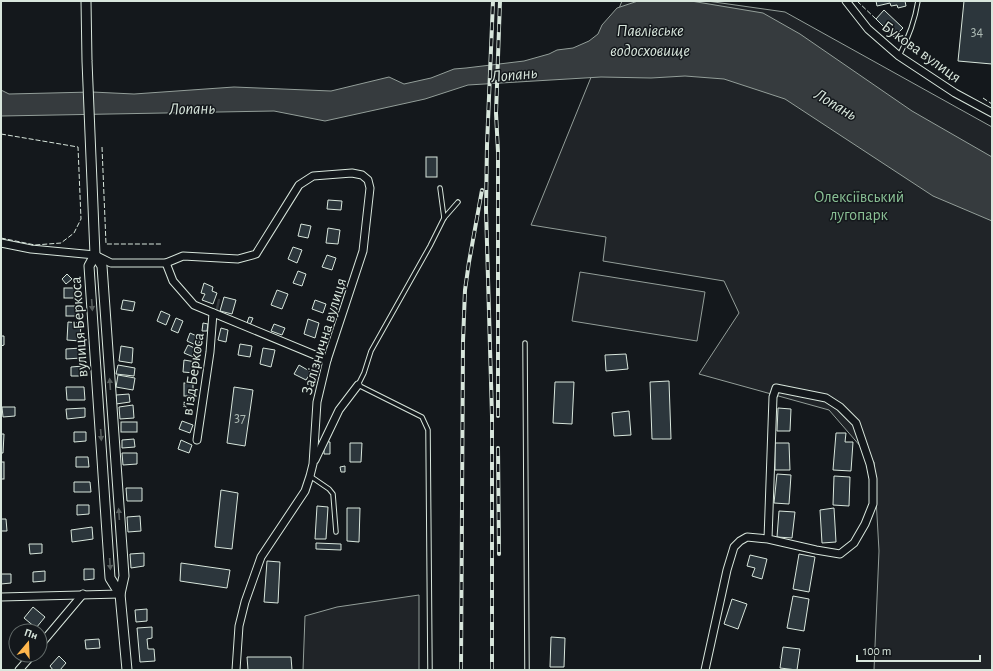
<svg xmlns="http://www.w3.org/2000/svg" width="993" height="671" viewBox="0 0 993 671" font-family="'Alegreya Sans',sans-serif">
<rect width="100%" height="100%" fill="#14181c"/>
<g fill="#202428" stroke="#939e99">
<path d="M622 1H707L785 12 992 127V670H874L879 551 874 462 829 410 699 374 739 313 724 281 603 261 606 237 531 225Z"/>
<path d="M580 272 705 292 697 341 572 321Z"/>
<path d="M419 595V670H303L305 616 337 607Z"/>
</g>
<path fill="#363b3e" stroke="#939e99" d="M638 1H691L763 13 800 34 912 111 992 157V221L933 196 785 99 724 79 685 76 651 78 601 77 468 85 425 99 325 121 274 111 1 116V90L9 94 92 92 134 94 234 87 331 91 389 77 404 84 431 78 454 69 466 68 524 61 549 54 557 50 573 48 589 41 598 34 602 25 617 8Z"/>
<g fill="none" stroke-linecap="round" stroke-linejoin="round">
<path stroke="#363b3e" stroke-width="2.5" d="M216 313 219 300"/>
</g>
<g fill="#2c363c" stroke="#d8e6dc">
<path d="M876 1H905L906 6 898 8 897 5 891 6 890 3 877 6Z"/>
<path d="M964 1H992V64L958 61Z"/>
<path d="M884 10 903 28 894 37 876 19Z"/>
<rect x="426" y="157" width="11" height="20"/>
<path d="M328 200 342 201 341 210 327 209Z"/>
<path d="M301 224 311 226 308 238 298 236Z"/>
<path d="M328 228 340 230 338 244 326 243Z"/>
<path d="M293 247 302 250 297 263 288 259Z"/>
<path d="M327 255 336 258 332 270 322 267Z"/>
<path d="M298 271 306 274 302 286 293 283Z"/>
<path d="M67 274 72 279 66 284 62 279Z"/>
<path d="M204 283 213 287 212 291 217 293 213 304 202 300 205 294 201 293Z"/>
<rect x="64" y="288" width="12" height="10"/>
<path d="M277 290 288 294 282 309 271 305Z"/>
<path d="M224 297 236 300 232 314 220 311Z"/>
<path d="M123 300 135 302 133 311 121 309Z"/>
<path d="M315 300 326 304 323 313 312 309Z"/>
<rect x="66" y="306" width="12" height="10"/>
<path d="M161 311 170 315 166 325 157 321Z"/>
<path d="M249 317 253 318 250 325 247 323Z"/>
<path d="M176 318 183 321 178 333 171 330Z"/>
<path d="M308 319 319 323 315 338 304 334Z"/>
<path d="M68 322 81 323 80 341 67 340Z"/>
<path d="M203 323 208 324 207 331H202Z"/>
<path d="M274 324 285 328 282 335 271 331Z"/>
<path d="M221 328 228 330 226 342 218 340Z"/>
<path d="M190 333 201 338 198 346 187 341Z"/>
<path d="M1 336H4V345L1 346Z"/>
<path d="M240 344 252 346 250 357 238 355Z"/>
<path d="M188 345 199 350 196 358 184 353Z"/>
<path d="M121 346 133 348 132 363 119 361Z"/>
<path d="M81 348V358L66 359V349Z"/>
<path d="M263 348 275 350 271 367 260 364Z"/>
<path d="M626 354 628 369 606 371 605 355Z"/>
<path d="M184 360 196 362 195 373 183 372Z"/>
<path d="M118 365 135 368 134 376 116 374Z"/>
<path d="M299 365 311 372 306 380 294 374Z"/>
<path d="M83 366V376H71V367Z"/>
<path d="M118 375 135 378 133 390 116 387Z"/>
<path d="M669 381 671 439H652L650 382Z"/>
<path d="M555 382H574L572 424 553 423Z"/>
<rect x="184" y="383" width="9" height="13"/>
<path d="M66 387H84L85 400H67Z"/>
<path d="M234 387 253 390 245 446 227 443Z"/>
<path d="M129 394 130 402 116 404V395Z"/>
<path d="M133 405 134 418 120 419 119 407Z"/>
<path d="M2 407H15V416L3 417Z"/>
<path d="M85 408V417L67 419 66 409Z"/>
<path d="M778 408 791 409 790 431H777Z"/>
<path d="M629 411 631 435 614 436 612 413Z"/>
<path d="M182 421 193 425 190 433 179 429Z"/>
<rect x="121" y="422" width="16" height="10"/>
<path d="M74 432H86V441L74 442Z"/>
<path d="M836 433H846L845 442H853L851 471 833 470Z"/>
<path d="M1 434H4L3 453H1Z"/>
<path d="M134 439 135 447 122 448V440Z"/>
<path d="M181 440 192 445 189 453 178 449Z"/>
<path d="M324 441 330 442V454H324Z"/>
<path d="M350 443H362L361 462H350Z"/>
<path d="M775 443H789L790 470H775Z"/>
<path d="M122 453H137V464L123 465Z"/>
<path d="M76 457H88L89 467H76Z"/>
<rect x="1" y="462" width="3" height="17"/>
<path d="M345 466V472H341L340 467Z"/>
<path d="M777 474 791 475 789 504 774 503Z"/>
<path d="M834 476 850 477 849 506 833 505Z"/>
<path d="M74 482H90L91 492H74Z"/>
<path d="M126 488H142V501H127Z"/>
<path d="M221 490 238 493 232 549 215 547Z"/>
<path d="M77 505H89V514L77 515Z"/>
<path d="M317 506 328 507 326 539H315Z"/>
<path d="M347 508H360L359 542 347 541Z"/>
<path d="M834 508 836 542 822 543 820 510Z"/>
<path d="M779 511 795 512 792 538 777 537Z"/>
<path d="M140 516 141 531 128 532 127 517Z"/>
<path d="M1 519H6L7 531H1Z"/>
<path d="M92 527 93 539 72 542 71 530Z"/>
<path d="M316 543 341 544V550L316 549Z"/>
<path d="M29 544H42V553L30 554Z"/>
<path d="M144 553V566L131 568 130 554Z"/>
<path d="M799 554 815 557 809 592 793 589Z"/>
<path d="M750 555 767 559 762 579 752 576 755 568 747 566Z"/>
<path d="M267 561 280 562 278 603 264 602Z"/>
<path d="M181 563 230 570 227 588 180 581Z"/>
<path d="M84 569H94V579L84 580Z"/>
<path d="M45 571V581L33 582V572Z"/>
<path d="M1 574H11V583L1 584Z"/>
<path d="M793 596 809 599 804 631 787 628Z"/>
<path d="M732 599 747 604 738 629 724 624Z"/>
<path d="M33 607 45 617 36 628 24 618Z"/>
<path d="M147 609V621L136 622 135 610Z"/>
<path d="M152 627V638L147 639 148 649H154L155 661 140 662 137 628Z"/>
<path d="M551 637 565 638 564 667H550Z"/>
<path d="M99 639 100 648 86 649 85 640Z"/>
<path d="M783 647 800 649 797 670 780 668Z"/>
<path d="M59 656 66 663 60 670H53L50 666Z"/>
<path d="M247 657H291L292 670H248Z"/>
</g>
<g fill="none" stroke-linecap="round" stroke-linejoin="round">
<g stroke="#d8e6dc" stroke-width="5.5">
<g id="service">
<path d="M899 56C908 39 915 20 918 1"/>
<path d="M440 188 444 218"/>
<path d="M525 343 527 670"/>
<path d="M310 476 329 489 333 494 336 532"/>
<path d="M430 670 428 430 422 417 358 385 364 373 371 351 430 246 444 218 458 202"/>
</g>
</g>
<g stroke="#d8e6dc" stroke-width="9">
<g id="minor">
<path d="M846 1 868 29 899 56 955 93 992 113"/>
<path d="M1 243 31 249 95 255 111 263H166L183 256 238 259 256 254 299 185 313 176 352 173 362 175 368 180 370 188 363 251 327 360 317 402 313 464 310 476 305 491 261 557 245 602 239 626 236 670"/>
<path d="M166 263 173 281 194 305 327 360"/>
<path d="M197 440 210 352 213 313"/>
<path d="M315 460 339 410 358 385"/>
<path d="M1 597 120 594"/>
<path d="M40 645 83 594"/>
<path d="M19 670 32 655"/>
<path d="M705 670 727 570 734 547 740 541 747 537 768 539 773 397 776 388 826 398 840 407 856 423 870 464 873 479V504L865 524 854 543 840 554 816 550 768 539"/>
</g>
</g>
<g stroke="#d8e6dc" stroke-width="11">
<g id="tertiary">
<path d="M86 1 87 61 95 255 102 266 124 576 120 594 127 670"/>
<path d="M95 255 89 266 110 578 120 594"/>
</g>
</g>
<use href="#service" stroke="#14181c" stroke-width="3.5"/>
<use href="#minor" stroke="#14181c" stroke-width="7"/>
<use href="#tertiary" stroke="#14181c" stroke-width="9"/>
<g stroke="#d8e6dc" stroke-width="4">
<g id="rail">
<path d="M498 416V152L496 113 500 1"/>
<path d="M498 448 499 554"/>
<path d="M461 670 463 341 465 290 469 262 482 190"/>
<path d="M492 670V416L486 209 487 145 493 1"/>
</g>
</g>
<use href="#rail" stroke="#14181c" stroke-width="2.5" stroke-dasharray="8" stroke-linecap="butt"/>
<g stroke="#d8e6dc" stroke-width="1" stroke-dasharray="5 2" stroke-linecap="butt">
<path d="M857 1 876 19"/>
<path d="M894 37 910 48"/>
<path d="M983 98 992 104"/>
<path d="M1 134 78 147 81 219 74 233 61 243 35 245 1 238"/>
<path d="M102 147 106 244H161"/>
</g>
</g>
<defs><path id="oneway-solid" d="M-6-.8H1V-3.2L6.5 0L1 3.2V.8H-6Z"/></defs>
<g fill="#59605f">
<use href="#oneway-solid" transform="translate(92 305) rotate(86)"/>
<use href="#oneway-solid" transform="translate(110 384) rotate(-94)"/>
<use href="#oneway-solid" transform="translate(101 435) rotate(86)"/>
<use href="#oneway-solid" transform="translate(119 514) rotate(-94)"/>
<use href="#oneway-solid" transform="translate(110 564) rotate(86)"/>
</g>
<g text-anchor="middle" stroke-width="3" stroke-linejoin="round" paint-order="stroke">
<g font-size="14" fill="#adbab4">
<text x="977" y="36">34</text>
<text x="240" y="422">37</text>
</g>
<g font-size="16" fill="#d8e6dc" stroke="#14181c">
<text transform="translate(922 51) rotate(36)" y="6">Букова вулиця</text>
<text transform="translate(78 327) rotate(-94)" y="6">вулиця Беркоса</text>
<text transform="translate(323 336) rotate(-73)" y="6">Залізнична вулиця</text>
<text transform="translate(192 374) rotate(-82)" y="6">в’їзд Беркоса</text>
</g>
<g font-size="16" fill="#8ac095" stroke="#14181c">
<text x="859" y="202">Олексіївський<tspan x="859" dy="18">лугопарк</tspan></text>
</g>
<g font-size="17" font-style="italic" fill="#d8e6dc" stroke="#14181c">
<text x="650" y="36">Павлівське<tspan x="650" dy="20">водосховище</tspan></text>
<text transform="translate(514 74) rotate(-5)" y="6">Лопань</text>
<text transform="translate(836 104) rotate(31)" y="6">Лопань</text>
<text transform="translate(192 108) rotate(-1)" y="6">Лопань</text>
</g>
</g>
<rect width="993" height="671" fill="none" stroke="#d8e6dc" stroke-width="4"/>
<g transform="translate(28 643) rotate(19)"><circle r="19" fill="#14181c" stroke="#626a69"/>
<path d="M0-3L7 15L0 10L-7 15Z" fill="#ffb74d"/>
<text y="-6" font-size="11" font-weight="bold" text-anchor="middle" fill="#d8e6dc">Пн</text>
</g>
<path d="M857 655v6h123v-6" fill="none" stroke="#d8e6dc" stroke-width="2"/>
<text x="863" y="655" font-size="12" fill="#d8e6dc" stroke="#14181c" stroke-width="3" paint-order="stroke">100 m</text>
</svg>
